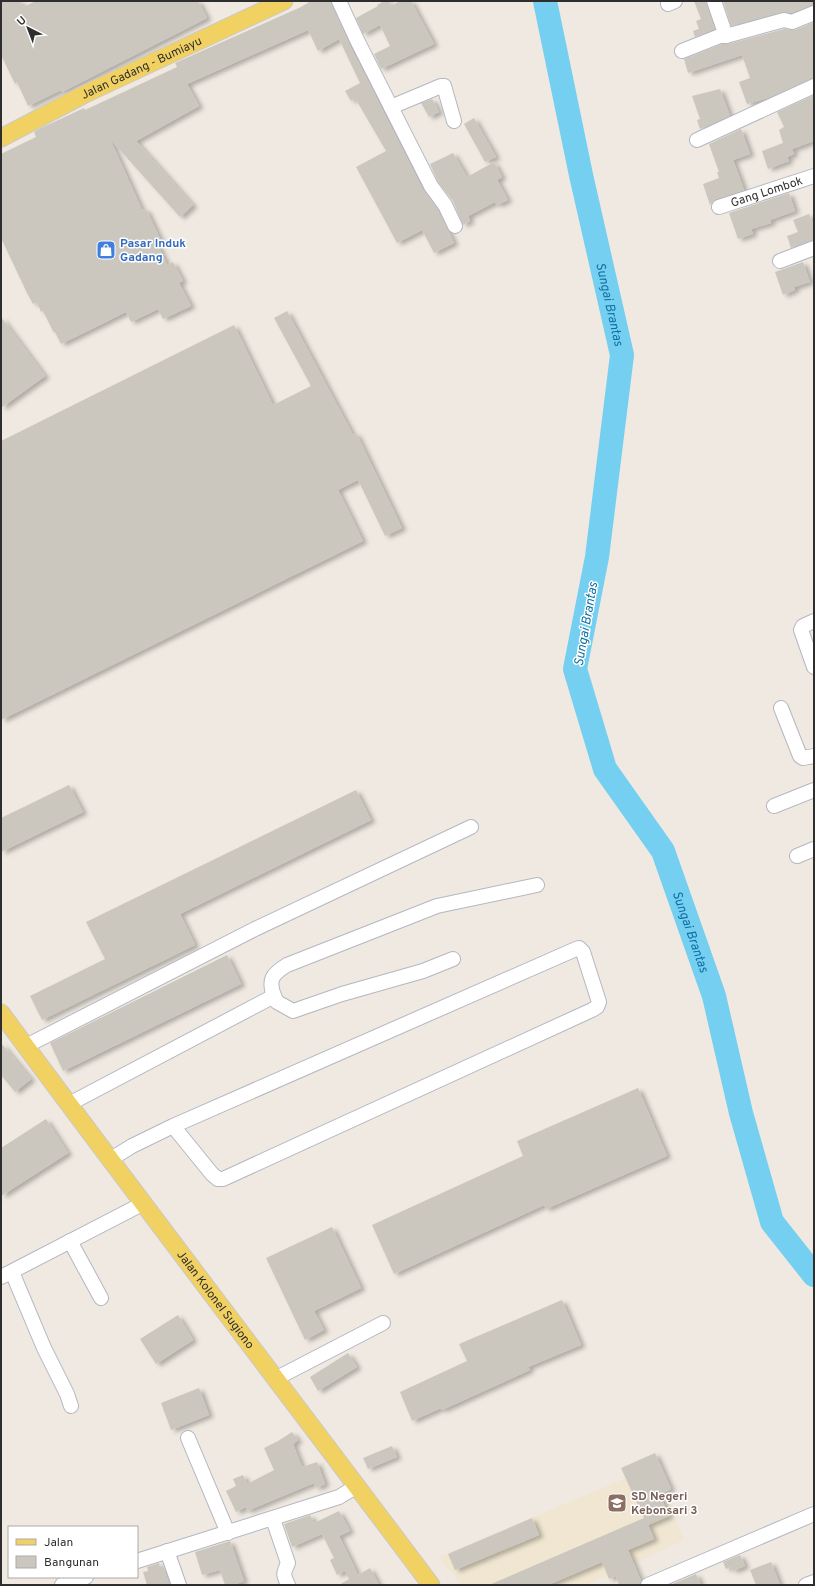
<svg xmlns="http://www.w3.org/2000/svg" width="815" height="1586" viewBox="0 0 815 1586" font-family="Overpass,sans-serif">
<defs>
<filter id="shadow"><feDropShadow dx="4.5" dy="2.5" stdDeviation="2" flood-color="#0004"/></filter>
</defs>
<rect width="100%" height="100%" fill="#efe9e1"/>
<path fill="#f0e6d1" d="M653 1467 684 1540 587 1585H462L438 1557Z"/>
<g fill="none" stroke-linecap="round" stroke-linejoin="round">
<path stroke="#75cff0" stroke-width="24" id="s1" d="M545 1 581 175 622 355 597 557 575 669 605 769 663 851 714 996 741 1113 772 1222 814 1275"/>
</g>
<g fill="#cbc7bf" filter="url(#shadow)">
<path d="M1 1H20L23 7 36 1H198L207 18 62 92 61 90 28 106 17 82 15 84 1 55Z"/>
<path d="M311 1H331L349 44 423 190 438 209 454 243 434 253 422 230 397 243 356 167 386 151 355 98 351 101 345 91 360 83 339 39 318 51 308 30 187 84 199 106 136 141 193 205 180 217 110 139 142 210 146 209 161 241 157 243 167 265 173 262 183 281 179 283 191 306 163 319 158 309 131 322 126 312 61 344 55 332 54 333 43 311 41 312 37 302 33 304 27 293 1 238V154L36 137 34 132 39 129 84 108 85 110 177 67 175 63 301 7Z"/>
<path d="M384 1H389L391 6 400 1H411L434 44 381 69 374 54 390 46 380 25 363 34 356 18 378 6 377 5Z"/>
<path d="M694 1H706L715 29 695 37 693 31 699 29 696 21 701 19Z"/>
<path d="M723 1H814V5L791 13 782 12 731 26Z"/>
<path d="M814 22V78L771 97 747 104 739 82 750 78 742 55 688 73 684 59 722 44H728L784 29 795 30Z"/>
<path d="M720 89 730 116 700 129 697 120 700 119 692 96Z"/>
<path d="M814 95V141L792 149 794 154 787 157 789 161 768 169 762 151 783 143 779 130 784 127 777 112Z"/>
<path d="M432 99 439 112 429 117 421 103Z"/>
<path d="M474 118 496 157 485 162 464 124Z"/>
<path d="M741 129 750 154 733 160 744 190 716 199 710 205 703 184 719 178 717 172H719L709 144Z"/>
<path d="M453 153 467 177 494 162 502 177 497 180 508 200 497 205 495 202 468 216 470 221 463 225 453 201 438 182 430 164Z"/>
<path d="M789 193 795 211 770 220 771 223 751 229 753 234 738 239 729 213Z"/>
<path d="M809 214 814 227V240L791 248 787 236 798 232 793 220Z"/>
<path d="M803 262 810 282 794 287 795 290 783 295 775 272Z"/>
<path d="M287 311 353 435 356 433 402 528 385 536 358 480 338 490 363 541 1 720V441L234 325 273 405 311 386 274 318Z"/>
<path d="M1 317 45 376 1 408Z"/>
<path d="M69 785 83 812 1 852V818Z"/>
<path d="M356 790 371 820 180 914 195 945 42 1020 30 996 105 959 86 922Z"/>
<path d="M227 955 241 984 63 1071 50 1043Z"/>
<path d="M1 1043 31 1079 15 1092 1 1075Z"/>
<path d="M638 1088 667 1156 546 1209 544 1205 394 1274 372 1225 523 1156 517 1141Z"/>
<path d="M46 1119 68 1153 1 1196V1148Z"/>
<path d="M332 1227 361 1288 314 1311 324 1330 305 1340 266 1258Z"/>
<path d="M562 1300 581 1345 528 1367 530 1370 442 1410 441 1408 412 1421 400 1392 467 1361 459 1344Z"/>
<path d="M178 1315 193 1340 156 1364 140 1339Z"/>
<path d="M348 1353 357 1367 318 1391 310 1377Z"/>
<path d="M199 1388 209 1415 171 1430 161 1403Z"/>
<path d="M292 1432 298 1440 293 1444 302 1467 317 1462 325 1484 316 1488 314 1483 247 1511 246 1507 236 1512 226 1491 236 1486 233 1479 243 1475 247 1484 274 1470 264 1448 278 1441Z"/>
<path d="M392 1446 397 1457 368 1469 363 1458Z"/>
<path d="M655 1453 671 1489 660 1495 669 1516 648 1525 654 1539 628 1550 641 1581 640 1585H619L616 1576 609 1579 602 1562 548 1585H489L644 1518 621 1468Z"/>
<path d="M339 1511 350 1531 339 1536 358 1575 370 1568 379 1585H339L349 1579 345 1571 337 1575 330 1560 334 1558 322 1534 292 1547 284 1524 310 1515 314 1523Z"/>
<path d="M532 1518 539 1535 455 1570 448 1554Z"/>
<path d="M230 1541 244 1581 233 1585H225L220 1570 202 1575 195 1552Z"/>
<path d="M740 1555 745 1566 733 1571 731 1567 726 1569 723 1562Z"/>
<path d="M771 1562 780 1585H756L750 1570Z"/>
<path d="M159 1563 160 1567 163 1566 170 1585H147L143 1572 148 1571 147 1567Z"/>
<path d="M696 1574 701 1585H670Z"/>
</g>
<g fill="none" stroke-linecap="round" stroke-linejoin="round">
<g stroke="#b4b7c1" stroke-width="16">
<g id="minor">
<path d="M339 1 357 40 431 186 445 205 455 226"/>
<path d="M714 1 726 36"/>
<path d="M668 4 675 1"/>
<path d="M682 51 720 36H726L784 20 792 22 814 13"/>
<path d="M391 107 441 86H444L454 121"/>
<path d="M697 140 814 86"/>
<path id="s2" d="M719 207 814 176"/>
<path d="M780 261 814 248"/>
<path d="M814 621 803 626 801 630 814 667"/>
<path d="M781 708 800 756 803 758 814 756"/>
<path d="M774 806 814 790"/>
<path d="M797 856 814 849"/>
<path d="M274 996 277 1002 293 1011 342 994 423 971 453 959"/>
<path d="M26 1046 255 929 471 827"/>
<path d="M69 1104 274 996C268 980 272 974 287 965L437 906 537 885"/>
<path d="M111 1159 132 1146 173 1126 576 949 579 948 583 952 599 1002 597 1007 592 1010 223 1179H218L212 1174 173 1126"/>
<path d="M70 1241 101 1298"/>
<path d="M12 1272 44 1348 67 1394 71 1406"/>
<path d="M1 1277 144 1203"/>
<path d="M275 1379 383 1323"/>
<path d="M188 1438 228 1533"/>
<path d="M273 1519 288 1563C283 1574 283 1574 288 1585"/>
<path d="M167 1551 179 1585"/>
<path d="M137 1561 339 1497 357 1486"/>
<path d="M62 1585 86 1577"/>
<path d="M648 1585 814 1514"/>
<path d="M806 1585 814 1582"/>
</g>
</g>
<g stroke="#c9c9c9" stroke-width="19">
<g id="major">
<path id="s3" d="M1 138 85 94 284 1"/>
<path id="s4" d="M1 1013C143 1205 288 1394 431 1585"/>
</g>
</g>
<use href="#minor" stroke="#fff" stroke-width="14"/>
<use href="#major" stroke="#f2d163" stroke-width="17"/>
</g>
<defs>
<g id="shop-square" transform="scale(1)"><rect x="-9" y="-9" width="18" height="18" rx="4" fill="#3f7fe0" stroke="#fff"/><path d="M-5-2.5h2.3a2.7 3.5 0 0 1 5.4 0H5L5.5 6h-11ZM-1.5-2.5h3a1.5 2.3 0 0 0-3 0Z" fill="#fff"/></g>
<g id="school-square" transform="scale(1)"><rect x="-9" y="-9" width="18" height="18" rx="4" fill="#8d6e63" stroke="#fff"/><path d="M0-5L7-2L0 1L-7-2ZM-4 1L0 2.5L4 1V4Q0 6-4 4Z" fill="#fff"/></g>
</defs>
<g fill-rule="evenodd">
<use href="#shop-square" x="106" y="250"/>
<use href="#school-square" x="617" y="1503"/>
</g>
<g text-anchor="middle" stroke-width="3" stroke-linejoin="round" paint-order="stroke">
<g font-size="12" fill="#2e2e2e" stroke="#fff">
<text dy="4" stroke="none"><textPath href="#s3" startOffset="157">Jalan Gadang - Bumiayu</textPath></text>
<text dy="4" stroke="none"><textPath href="#s2" startOffset="50">Gang Lombok</textPath></text>
<text dy="4" stroke="none"><textPath href="#s4" startOffset="358">Jalan Kolonel Sugiono</textPath></text>
</g>
<g font-size="12" font-weight="bold" fill="#366cbe" stroke="#fff" text-anchor="start">
<text x="120" y="247">Pasar Induk<tspan x="120" dy="14">Gadang</tspan></text>
</g>
<g font-size="12" font-weight="bold" fill="#785e54" stroke="#fff" text-anchor="start">
<text x="631" y="1500">SD Negeri<tspan x="631" dy="14">Kebonsari 3</tspan></text>
</g>
<g font-size="13" font-style="italic" fill="#0d6fa3" stroke="#fff">
<text dy="5" stroke="none"><textPath href="#s1" startOffset="310">Sungai Brantas</textPath></text>
<text transform="translate(585 624) rotate(-80)" y="5">Sungai Brantas</text>
<text dy="5" stroke="none"><textPath href="#s1" startOffset="970">Sungai Brantas</textPath></text>
</g>
</g>
<rect width="815" height="1586" fill="none" stroke="#2e2e2e" stroke-width="4"/>
<rect x="8" y="1526" width="130" height="52" fill="#ffffff" stroke="#ababab"/>
<rect x="16" y="1539" width="20" height="6" fill="#f2d163" stroke="#ababab"/>
<text x="44" y="1546" font-size="12" fill="#2e2e2e">Jalan</text>
<rect x="16" y="1556" width="20" height="12" fill="#cbc7bf" stroke="#ababab"/>
<text x="44" y="1566" font-size="12" fill="#2e2e2e">Bangunan</text>
<g transform="translate(28 28) rotate(318)" stroke="#ffffff" stroke-width="3" paint-order="stroke">
<path d="M0-3L7 15L0 10L-7 15Z" fill="#2e2e2e"/>
<text y="-6" font-size="11" font-weight="bold" text-anchor="middle" fill="#2e2e2e">U</text>
</g>
</svg>
